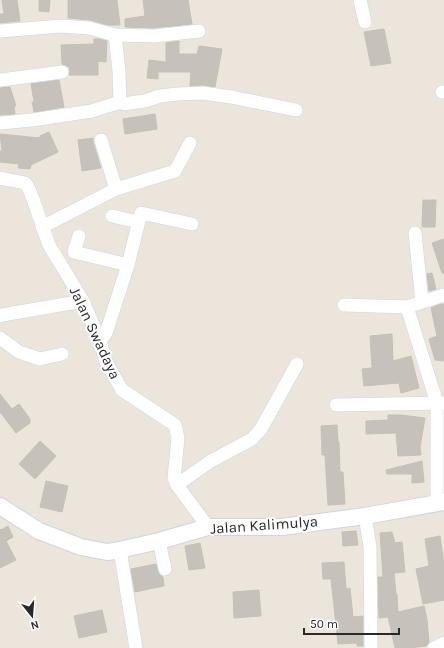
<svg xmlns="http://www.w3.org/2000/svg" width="444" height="648" viewBox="0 0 444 648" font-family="Karla,sans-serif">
<rect width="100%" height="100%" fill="#ebe5db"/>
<g fill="#c6c1ba" stroke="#c6c1b4">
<path d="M2 0H17L20 21 0 23V14H4Z"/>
<path d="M39 0H50L49 12 39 11Z"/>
<path d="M68 0H117L120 25H108L90 20 68 18Z"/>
<path d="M143 0H188L192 24 154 28 125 27V19L145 16Z"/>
<path d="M384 29 391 63 371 66 364 32Z"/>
<path d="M94 39H99L107 41 106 62 98 61V75H69L70 71 69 67 65 65 62 64 61 45 94 44Z"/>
<path d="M179 41V54H197L199 46 222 49 215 87 203 85 190 86 191 72H158V79L147 78 149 60 166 62V43Z"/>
<path d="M59 80 64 107 34 112 32 102H34L31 84Z"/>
<path d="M10 87 16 106H14L15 114 0 115V88Z"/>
<path d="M155 114 157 129 125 134 123 119Z"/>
<path d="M49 132 58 152 31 165 30 169 18 168 19 164 0 162V151H2L0 134 40 138V136Z"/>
<path d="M93 138V142L101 168 82 171 78 140Z"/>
<path d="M423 200H436L435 227H422Z"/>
<path d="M444 239V273H442L432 243Z"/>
<path d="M432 273 436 289 429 291 427 274Z"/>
<path d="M441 304H444V361L435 360 429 339 437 336 431 308Z"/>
<path d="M392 334 393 361 411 356 419 388 401 393 399 383 364 386 362 369 372 368 370 336Z"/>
<path d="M0 394 12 409 19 404 30 419V423L16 433 0 412Z"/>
<path d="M388 415H401L425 418 420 447 421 455 398 456 396 433 366 434V421L388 420Z"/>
<path d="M337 425 338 442H339L340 472H343L345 504 328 505 325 455H322L321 426Z"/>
<path d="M40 441 56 456 35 479 19 464Z"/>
<path d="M422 461 424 482 412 483V474H387L386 470Z"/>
<path d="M46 481 68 486 62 512 40 507Z"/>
<path d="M8 526 13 537 6 541 16 560 0 568V529L1 530Z"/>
<path d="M356 531 358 545 343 546 342 532Z"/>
<path d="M392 532 395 543 402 542 405 572 394 573 396 594H397L398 612 424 606 427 619 429 642 426 646 410 648H395L388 617 379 618 378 577H383L380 533Z"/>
<path d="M440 536 444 564V600L423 604 416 569 429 566 425 539Z"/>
<path d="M200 543 205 568 189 570 185 546Z"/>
<path d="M344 562 346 589 350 588 353 617 363 616V646H357V643L338 644 331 579H323L322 563Z"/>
<path d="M156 564 159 574 163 577 164 586 135 592 131 569Z"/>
<path d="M259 590 261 616 234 618 233 592Z"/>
<path d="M102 610 107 632 79 638 74 616Z"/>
</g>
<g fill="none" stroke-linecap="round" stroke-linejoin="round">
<g stroke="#d0d3e2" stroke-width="14">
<g id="minor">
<path d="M360 0 365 22"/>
<path d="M0 31 61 26 89 28 115 35 119 71 120 102"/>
<path d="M115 35 154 36 199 31"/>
<path d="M0 80 62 72"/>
<path d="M442 92H444"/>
<path d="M0 123 32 120 92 111 120 102 125 104 130 103 145 101 160 96 178 94 203 93 231 97 296 110"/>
<path d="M101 140 116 189"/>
<path d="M0 178 25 183 28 187 33 199 49 245 83 301 100 341 106 362 122 390 175 425 178 438 174 478 177 485 208 527"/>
<path d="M112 216 138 222"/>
<path d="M42 227 116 189 175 171 190 143"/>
<path d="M415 233 422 302"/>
<path d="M79 236 74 252 128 265"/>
<path d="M344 305 407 307"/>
<path d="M0 316 2 315 83 301"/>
<path d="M0 338 19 352 40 359 62 354"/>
<path d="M100 341 106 333 128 265 141 213 192 224"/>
<path d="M336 405 444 403"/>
<path d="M177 485 195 472 211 461 252 439 261 429 297 364"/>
<path d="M437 503V403L407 307 444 295"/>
<path d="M365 516 370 547 371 648"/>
<path d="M159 541 165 569"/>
<path d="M120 550 136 648"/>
<path d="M434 648 444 643"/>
</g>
</g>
<g stroke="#d0d3e2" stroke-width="18">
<path id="tertiary" d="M0 506 39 531 81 547 107 552 115 551 159 541 208 527H282L365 516 444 502"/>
</g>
<use href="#minor" stroke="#fff" stroke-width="13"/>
<use href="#tertiary" stroke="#fff" stroke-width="16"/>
</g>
<g text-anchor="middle" stroke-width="4" stroke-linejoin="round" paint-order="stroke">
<g font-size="15" fill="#292929" stroke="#fff">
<text transform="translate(95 333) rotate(65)" y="5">Jalan Swadaya</text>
<text transform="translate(264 525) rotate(-4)" y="5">Jalan Kalimulya</text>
</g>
</g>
<g transform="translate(32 616) rotate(163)" stroke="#ffffff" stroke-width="3" paint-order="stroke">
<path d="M0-3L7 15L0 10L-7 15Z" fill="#292929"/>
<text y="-6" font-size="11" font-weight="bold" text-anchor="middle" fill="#292929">N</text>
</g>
<path d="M304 628v6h95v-6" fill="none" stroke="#292929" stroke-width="2"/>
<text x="310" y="628" font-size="12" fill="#292929" stroke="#ffffff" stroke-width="3" paint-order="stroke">50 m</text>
</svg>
